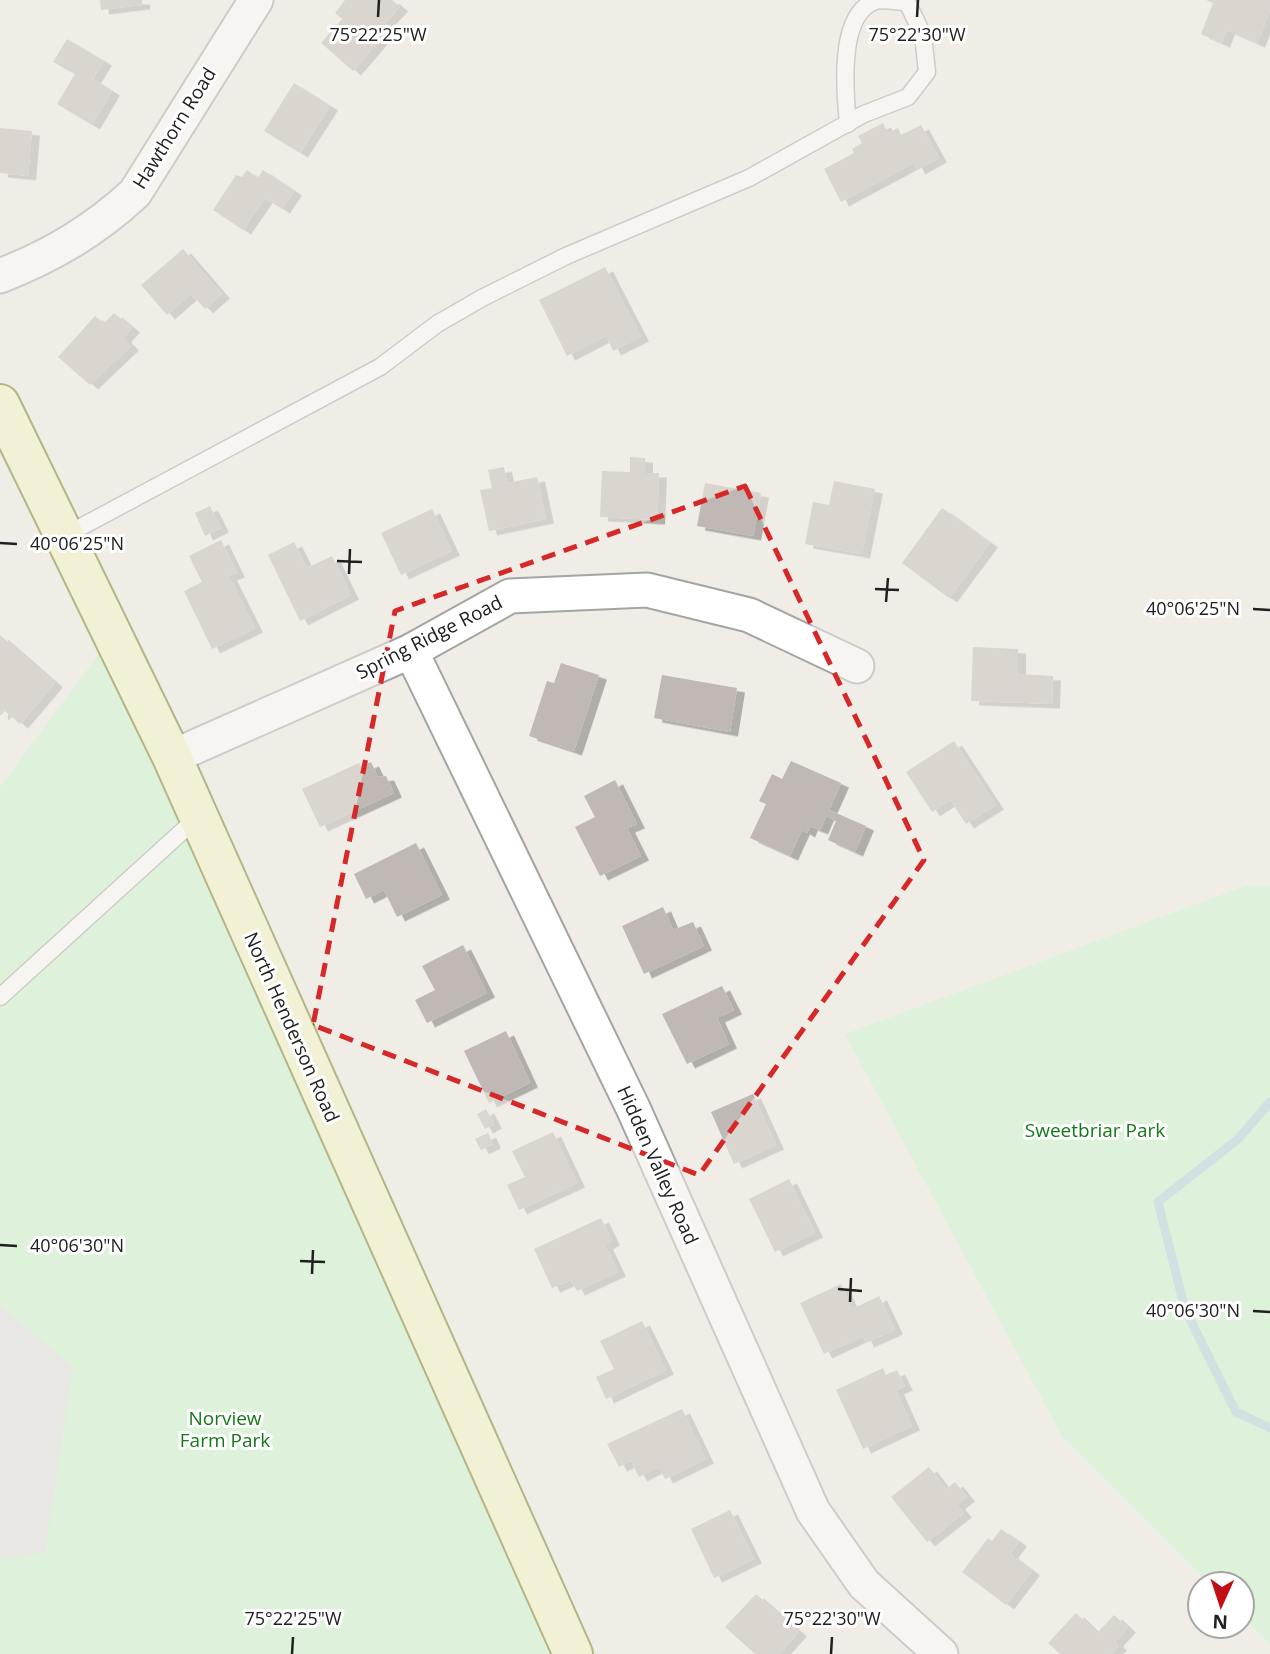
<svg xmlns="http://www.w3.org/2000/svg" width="1270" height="1654" viewBox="0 0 1270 1654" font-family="'Open Sans',sans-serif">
<defs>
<filter id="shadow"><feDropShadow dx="8" dy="4.5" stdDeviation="0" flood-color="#0004"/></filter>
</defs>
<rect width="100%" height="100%" fill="#f0ede7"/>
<g fill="#c8f6ca">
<path d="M112 636 572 1654H0V787Z"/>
<path d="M1270 885V1644L1242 1617V1584H1209L1063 1438 845 1034 1245 886Z"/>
</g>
<path fill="#e0e0e0" d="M0 1306 73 1367 45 1552 0 1560Z"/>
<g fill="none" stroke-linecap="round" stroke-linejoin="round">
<path stroke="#abd2da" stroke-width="9" d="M1270 1102 1238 1139 1158 1202 1185 1309 1236 1412 1270 1428"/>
</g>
<g fill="#c0b8b4" filter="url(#shadow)">
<path d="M100 0H142V5L101 10Z"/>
<path d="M345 0H392L400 7 385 23 390 28 353 71 321 43 342 19 335 13Z"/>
<path d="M1206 0H1270V11L1257 43 1227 30 1222 43 1201 34 1213 3Z"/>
<path d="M67 39 104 61 93 79 112 91 92 125 57 104 75 74 53 62Z"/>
<path d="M294 83 330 106 300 153 264 131Z"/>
<path d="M883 123 888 133 898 128 901 135 921 125 939 158 917 170 914 163 841 202 824 169 854 153 852 149 862 143 858 136Z"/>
<path d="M0 128 32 131 28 176 0 173Z"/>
<path d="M247 170 258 178 263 170 294 191 282 209 265 198 243 230 213 210 236 175 242 177Z"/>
<path d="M183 249 222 294 205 309 191 294 167 315 141 285Z"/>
<path d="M605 267 641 337 613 351 606 336 567 356 539 300Z"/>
<path d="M114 313 132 328 123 338 131 346 90 385 58 357 95 316 104 323Z"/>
<path d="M630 457 645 458V473H659L657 520 600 517 602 471 630 472Z"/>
<path d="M504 467 507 483 537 477 546 519 489 531 480 490 492 488 488 470Z"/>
<path d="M834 481 875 489 862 554 805 544 813 502 829 505Z"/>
<path d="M705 483 761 493 753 536 697 526Z"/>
<path d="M210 506 221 528 205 536 195 513Z"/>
<path d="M942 508 990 543 949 598 902 563Z"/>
<path d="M432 509 452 551 401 575 381 533Z"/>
<path d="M221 540 237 573 229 576 255 628 212 649 184 591 202 582 189 556Z"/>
<path d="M294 542 307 568 332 556 351 595 300 621 268 555Z"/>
<path d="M0 635 55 683 20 724 5 711 0 716Z"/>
<path d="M973 647 1018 649V674L1053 676 1052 704 971 701Z"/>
<path d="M561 663 599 675 574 751 529 736 547 681 554 683Z"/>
<path d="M662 675 737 688 730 732 654 718Z"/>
<path d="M954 741 996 805 966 824 950 800 932 812 906 772Z"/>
<path d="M791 761 841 783 829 810 866 826 855 852 828 840 836 821 826 816 820 830 810 826 807 833 802 830 790 856 750 838 766 804 759 801 772 774 782 779Z"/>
<path d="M371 762 378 777 386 776 394 793 320 827 302 789 359 763 361 766Z"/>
<path d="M615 780 637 824 627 828 641 856 600 876 575 827 595 817 584 796Z"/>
<path d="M416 843 442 895 397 917 384 890 366 899 354 874Z"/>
<path d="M663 907 673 930 693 922 704 946 644 974 622 926Z"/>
<path d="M463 945 487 993 427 1023 415 1000 435 990 422 966Z"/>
<path d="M722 986 734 1010 717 1018 729 1044 687 1064 662 1014Z"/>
<path d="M506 1031 530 1083 489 1103 464 1051Z"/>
<path d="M753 1094 776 1145 734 1164 711 1112Z"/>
<path d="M486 1109 494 1124 485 1129 477 1114Z"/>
<path d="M553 1132 577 1183 519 1210 507 1185 525 1177 512 1151Z"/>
<path d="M488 1133 493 1144 481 1150 475 1139Z"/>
<path d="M789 1179 815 1233 775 1252 749 1199Z"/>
<path d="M601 1218 612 1241 605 1245 618 1272 577 1291 571 1280 552 1288 534 1249Z"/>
<path d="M841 1284 852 1309 879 1296 895 1330 866 1343 863 1336 824 1354 800 1303Z"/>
<path d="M642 1321 666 1370 606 1399 596 1377 614 1369 600 1341Z"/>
<path d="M883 1368 886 1375 897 1370 905 1386 896 1390 912 1426 863 1449 836 1390Z"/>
<path d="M682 1409 706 1459 665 1479 659 1467 639 1477 631 1461 619 1467 607 1444Z"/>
<path d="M929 1467 946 1489 955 1482 967 1497 957 1505 964 1513 927 1542 891 1497Z"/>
<path d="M730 1510 754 1559 714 1578 691 1529Z"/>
<path d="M1001 1529 1019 1542 1010 1554 1032 1571 1006 1605 962 1572 988 1538 992 1541Z"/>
<path d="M756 1594 799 1632 779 1654H755L725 1627Z"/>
<path d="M1076 1613 1097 1633 1114 1615 1128 1628 1115 1642 1119 1646 1111 1654H1060L1048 1643Z"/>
</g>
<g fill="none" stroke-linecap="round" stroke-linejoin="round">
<g stroke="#a4a4a4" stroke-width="19">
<g id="lane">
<path d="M848 124C845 94 836 8 880 0 888 0 899 2 907 2"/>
<path d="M64 536 380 367 437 324 482 298 566 256 749 178 864 114 908 97 927 72 923 35 906 0"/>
<path d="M0 997 198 817"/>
</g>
</g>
<g stroke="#a4a4a4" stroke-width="37">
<g id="street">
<path d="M0 276C51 256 94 231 135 193L256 0"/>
<path d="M411 651 633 1108 813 1511 864 1584 941 1654"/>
<path d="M172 757 411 651 510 596 647 590 749 615 857 666"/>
</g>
</g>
<g stroke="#6b710d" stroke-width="42">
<path id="secondary" d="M0 404 172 757 573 1654"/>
</g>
<use href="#lane" stroke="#fff" stroke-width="16"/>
<use href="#street" stroke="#fff" stroke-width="33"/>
<use href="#secondary" stroke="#f5f6bf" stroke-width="38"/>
</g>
<path d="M0 0H1270V1654H0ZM745 486 924 860 699 1175 313 1025 395 611Z" fill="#f0ede7" fill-opacity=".55" fill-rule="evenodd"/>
<path fill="none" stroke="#d62828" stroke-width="5" stroke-dasharray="14 9" stroke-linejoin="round" d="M745 486 924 860 699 1175 313 1025 395 611Z"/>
<path fill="none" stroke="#202020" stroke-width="2.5" d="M378 17 379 0M917 17 918 0M0 543 17 544M337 561 362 562M349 574 350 549M875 589 899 590M886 602 888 578M1253 609 1270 610M0 1245 17 1246M300 1261 325 1262M312 1274 313 1250M838 1289 862 1291M850 1302 851 1278M1253 1311 1270 1312M292 1654 293 1637M831 1654 832 1637"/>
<g text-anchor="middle" stroke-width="6" stroke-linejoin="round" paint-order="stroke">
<g font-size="19" fill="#202020" stroke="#fff">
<text transform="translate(174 128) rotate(-58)" y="7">Hawthorn Road</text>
<text transform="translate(429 637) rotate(-27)" y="7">Spring Ridge Road</text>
<text transform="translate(292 1027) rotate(66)" y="7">North Henderson Road</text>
<text transform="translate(658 1165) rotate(66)" y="7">Hidden Valley Road</text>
</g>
<g font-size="19" fill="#137917" stroke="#fff">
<text x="1095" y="1137">Sweetbriar Park</text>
<text x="225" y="1425">Norview<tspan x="225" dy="22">Farm Park</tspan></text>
</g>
</g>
<g font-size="18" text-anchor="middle" fill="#202020" stroke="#fff" stroke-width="6" stroke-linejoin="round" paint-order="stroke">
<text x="917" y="41">75°22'30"W</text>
<text x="378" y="41">75°22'25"W</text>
<text x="77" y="550">40°06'25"N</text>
<text x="1193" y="615">40°06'25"N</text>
<text x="77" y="1252">40°06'30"N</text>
<text x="1193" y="1317">40°06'30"N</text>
<text x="293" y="1625">75°22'25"W</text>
<text x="832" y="1625">75°22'30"W</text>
</g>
<g transform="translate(1221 1605) rotate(183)"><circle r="33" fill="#ffffff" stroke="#a6a6a6" stroke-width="2"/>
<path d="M0-5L12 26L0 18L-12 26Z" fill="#c20e16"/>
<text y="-10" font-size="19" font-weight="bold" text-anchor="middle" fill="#202020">N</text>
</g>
</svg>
